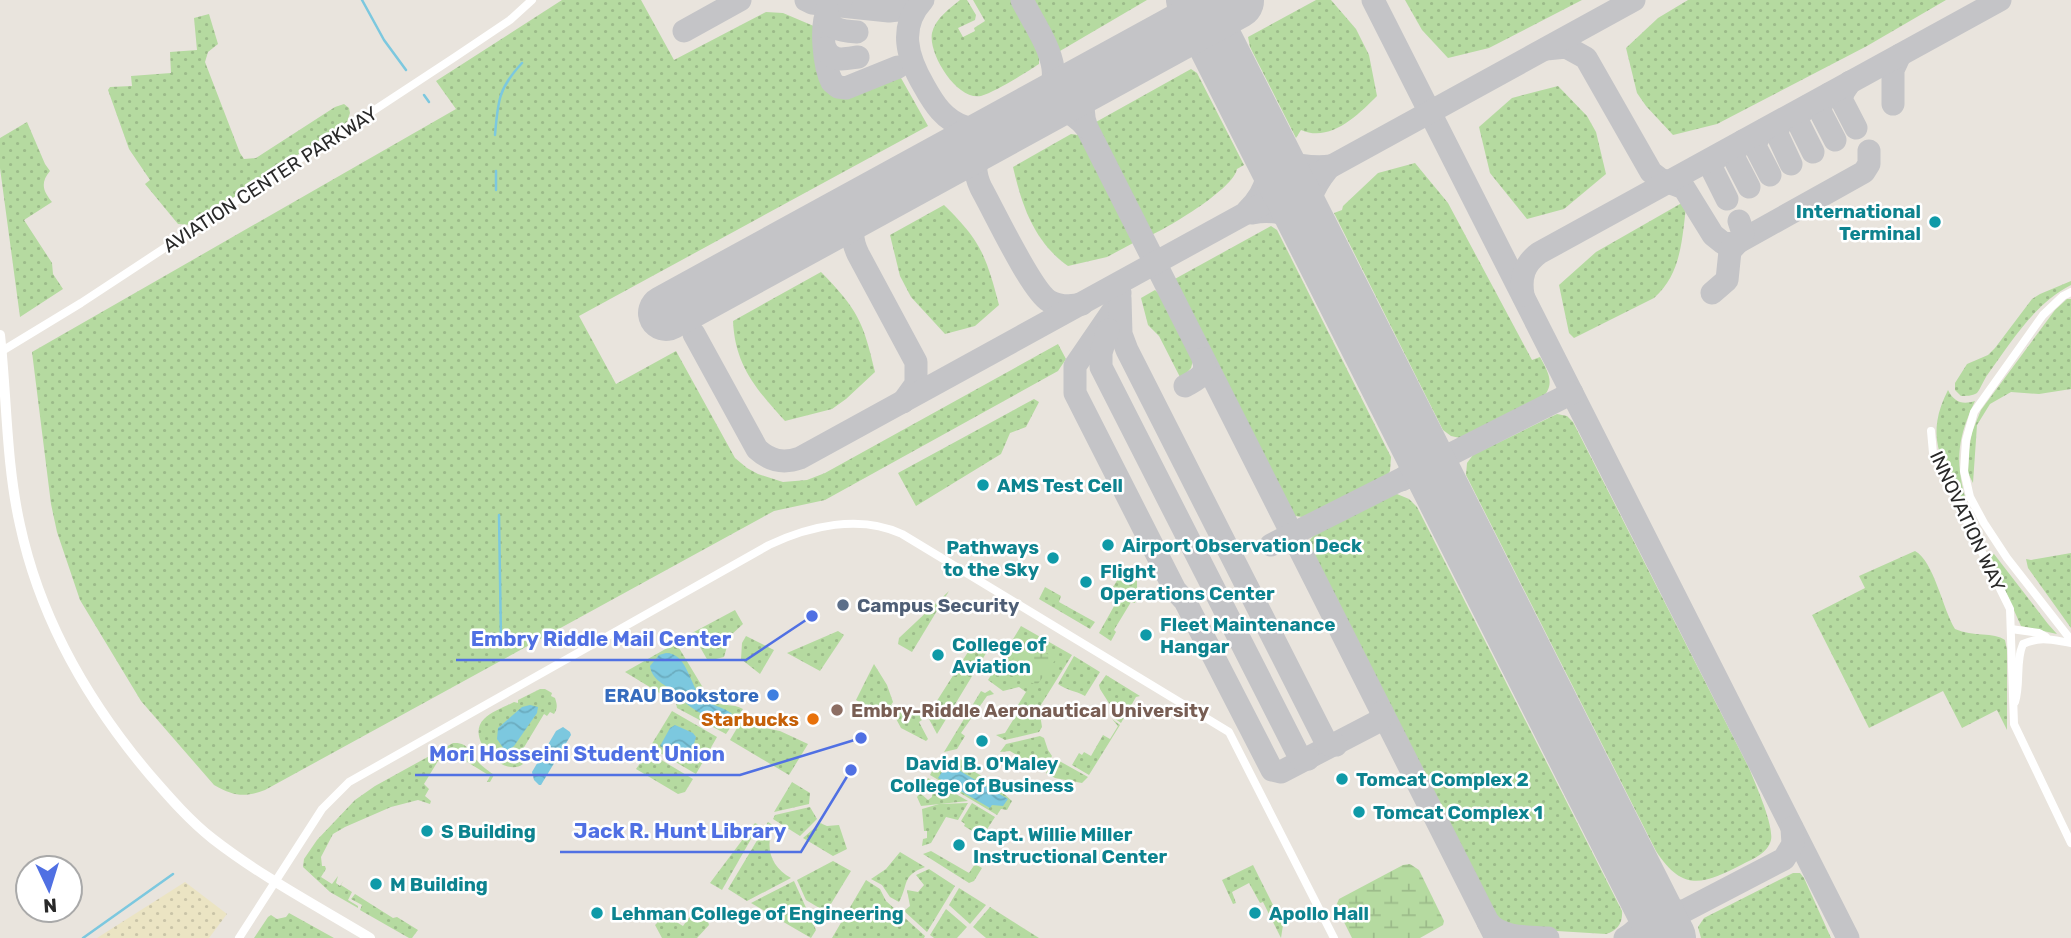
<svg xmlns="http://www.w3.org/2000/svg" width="2071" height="938" viewBox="0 0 2071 938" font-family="Rubik,sans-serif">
<defs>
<pattern id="grass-dots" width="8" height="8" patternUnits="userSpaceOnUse" patternTransform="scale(1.75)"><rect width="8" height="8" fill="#b5daa0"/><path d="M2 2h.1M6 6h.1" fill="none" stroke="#9cbb8a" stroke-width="1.8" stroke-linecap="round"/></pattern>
<pattern id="wetland-marsh" width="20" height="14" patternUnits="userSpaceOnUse" patternTransform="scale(1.75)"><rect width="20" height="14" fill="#b5daa0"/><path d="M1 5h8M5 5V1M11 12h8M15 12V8" fill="none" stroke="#9cbb8a"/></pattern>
<pattern id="sand-dots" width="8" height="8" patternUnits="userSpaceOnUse" patternTransform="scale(1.75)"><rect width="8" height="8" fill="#ebe4c3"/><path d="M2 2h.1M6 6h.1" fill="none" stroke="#cac4a8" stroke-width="1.8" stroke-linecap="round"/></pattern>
<pattern id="water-waves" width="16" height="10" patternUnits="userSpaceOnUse" patternTransform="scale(1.75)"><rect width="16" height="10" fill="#7cc8df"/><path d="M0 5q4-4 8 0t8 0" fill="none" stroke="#6bacbf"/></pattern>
</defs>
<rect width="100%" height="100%" fill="#e9e4dd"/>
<g fill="url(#grass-dots)">
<path d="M562 0H641L674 60 766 12 783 13 816 27C817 50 814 97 848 96L895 77 901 78 928 126 579 316 616 384 676 351 735 458 747 468 758 474 783 482 807 480 825 473 1058 344 1066 359 1058 371 825 500 774 511 265 790C245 798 233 796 214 785L141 701 80 600 57 532 51 504 32 352 456 109 436 81Z"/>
<path d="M960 0H967L976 15 975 20 958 28 963 37 975 31 974 28 985 21 973 0H1012L1039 52V64C1027 72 995 92 981 96 957 101 928 54 932 33 935 19 949 9 960 0Z"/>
<path d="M1030 0H1147L1060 51 1052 44Z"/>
<path d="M1316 0H1331L1356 29 1369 55 1377 96C1358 115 1330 143 1301 130L1296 138 1250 47 1248 37Z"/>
<path d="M1405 0H1582L1489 48 1448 58 1422 30Z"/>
<path d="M1688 0H1946L1867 46 1717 124 1673 135 1646 106 1637 93 1626 48 1658 18Z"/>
<path d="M209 14 218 44 208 52 205 62 240 153 244 159 256 158 335 107 344 104 349 108 350 113 347 122 192 225 178 224 145 184 150 180 129 149 108 90 110 87 132 86 131 76 171 73 170 52 197 50 194 18Z"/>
<path d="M1191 69 1197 73 1244 165 1237 169C1234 188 1170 227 1151 235L1147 231 1096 131V122Z"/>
<path d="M1558 86 1587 116 1596 132 1606 174 1564 209 1527 219 1490 173 1479 127 1512 98Z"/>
<path d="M27 122 45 164 50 171C40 183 43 191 52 202L24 220 52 263 53 274 63 289 20 317 0 168V138Z"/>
<path d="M1071 134 1078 135 1084 142 1135 242 1107 257 1068 266C1034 242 1022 206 1013 167Z"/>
<path d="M1415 163 1448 203 1532 360 1540 357C1548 372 1556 384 1542 398L1460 438 1451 436 1443 430 1334 213 1342 210 1343 206 1378 173Z"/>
<path d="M1687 200C1682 234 1683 273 1654 298L1574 338 1569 333 1559 285 1596 252Z"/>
<path d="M944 205C981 241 986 256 999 305L975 326 945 334 911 297 900 276 890 235Z"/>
<path d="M1271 226 1277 230 1391 457 1390 471 1383 481 1309 518 1295 516 1287 508 1177 291 1173 280Z"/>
<path d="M821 272C858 310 863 321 875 372L846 399 832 409 785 421C757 390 735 366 733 321Z"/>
<path d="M2071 281V285C2035 303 2011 342 1988 374 1984 379 1981 388 1977 393 1972 396 1966 396 1961 396L1955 390V383L1967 364 1988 355 1995 348 2032 299 2040 294Z"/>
<path d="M1155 290 1163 297 1191 352 1193 360 1191 368 1181 379 1159 336 1148 325 1141 298Z"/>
<path d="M2067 299H2071V389L2039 394 2011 392 1990 404 1977 425 1973 483 1968 473 1969 450 1972 432 1981 410 2055 310Z"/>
<path d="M1948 390C1954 402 1962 405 1975 401 1958 437 1955 459 1965 497L1962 499C1940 459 1925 435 1948 390Z"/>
<path d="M1034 399 1039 402 1026 427 1010 433 1001 454 916 506 898 473Z"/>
<path d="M1557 414 1567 416 1573 422 1749 768C1755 783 1774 825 1771 840 1768 853 1753 859 1743 864 1704 884 1683 893 1656 851L1466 475 1467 463 1473 455Z"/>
<path d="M1397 494 1409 499 1417 507 1622 911C1623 923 1617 931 1606 934L1509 928 1497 921 1310 553V540L1317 532 1389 495Z"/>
<path d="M1915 551C1934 561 1943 610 1955 629 1973 637 1994 632 2005 640L2007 650V730L1997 710 1962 728 1943 691 1869 728 1812 615 1865 588 1859 576Z"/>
<path d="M2071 553V628L2028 568 2026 559 2031 560Z"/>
<path d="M1994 554 2048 624 2057 634 2021 626 1990 557Z"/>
<path d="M1126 566 1137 574V595L1135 603 1131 602 1114 630 1116 632 1111 641 1099 633 1122 592 1113 587Z"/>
<path d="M1045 587 1061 596 1059 602 1095 622 1090 629 1039 599Z"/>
<path d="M949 591 912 652 898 644 899 638Z"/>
<path d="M735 610 743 624 730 636 724 657 708 661 692 633Z"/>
<path d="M1021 626 1072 655 1039 708 1042 727 1039 732 1005 740 996 735 1005 733 1021 707 1018 705 1026 692 1019 687 1003 691 988 680Z"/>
<path d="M838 631 844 635 820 671 787 653Z"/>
<path d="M746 636 774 650 760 674 741 659 742 643Z"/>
<path d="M980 640 991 645 937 734 923 708 926 704 933 707 975 641Z"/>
<path d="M676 643 711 701C722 707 733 703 743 709L726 734 677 708 676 703 625 672Z"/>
<path d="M1074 656 1100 672 1085 696C1074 690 1068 691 1058 684Z"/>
<path d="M874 664 887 685 893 702 891 705 897 708 917 710 922 720 919 722 928 739 926 741 901 728 894 715H880L856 700Z"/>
<path d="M1106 675 1140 696 1136 697 1121 723 1111 716 1112 708 1100 689 1099 685Z"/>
<path d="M540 689H545L552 693 551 696 555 698C557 704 558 708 554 714L550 712 547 716 544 714 517 759 523 764C504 779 464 738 484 719 492 711 505 707 514 702L518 703V700Z"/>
<path d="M990 690 994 694 987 696 961 733 965 736 957 749 944 752 981 691 985 693Z"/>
<path d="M672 711 717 737 696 774 650 747Z"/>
<path d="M1112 719 1120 725 1089 775 1072 765 1079 753 1082 755 1084 752 1091 756 1103 735 1110 739 1118 726Z"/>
<path d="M740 723 780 731 808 744 789 775 730 740Z"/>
<path d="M1040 736 1044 738 1048 750 1052 756 1044 771 1010 751 1000 752 1006 744Z"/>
<path d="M453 743C469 742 470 753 480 764 484 768 489 771 494 775L490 782H487L490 776 451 752 447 758 441 756 424 784 429 789 425 796 431 801 430 804 418 800 391 807 345 827 333 834 321 857 322 866H325L326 869 321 877 332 884 338 876 336 883 340 886 344 880 341 885 352 892 348 900 358 906V908L330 892 303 867 304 859 317 840 355 800 375 786Z"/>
<path d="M648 752 693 779 685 792 678 794 636 769Z"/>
<path d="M1054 758 1088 777 1082 783 1055 778 1046 773Z"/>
<path d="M960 759 973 766 971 770 1004 788 1002 792 1012 801 1007 810 1001 809 997 815 930 775 936 764 941 763 942 765Z"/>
<path d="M928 778 968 801 921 806 917 797 920 793 928 800 932 797V793L922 789Z"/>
<path d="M792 782 810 793 809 804 774 812Z"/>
<path d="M968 803 958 820 946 817 931 843 922 846 923 839 927 838V831H924L922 809 939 804Z"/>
<path d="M972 803 995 817 982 837 964 826 965 824 961 821Z"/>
<path d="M810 807 817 819 800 836 773 819 775 815Z"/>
<path d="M768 822 774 826C764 847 771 867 791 878L747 901 728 889Z"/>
<path d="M755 823 759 825 722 890 710 883Z"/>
<path d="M820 823 827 826 839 825 847 849 833 856 803 838Z"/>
<path d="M931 851 969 873 975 864 982 868 974 881 969 883 923 854Z"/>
<path d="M900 852 925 867C901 876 909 884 899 902L890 897 882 885 871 879 886 869Z"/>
<path d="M833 861 851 871 826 912 806 900 797 880Z"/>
<path d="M1253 865 1283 925 1281 938 1263 902 1260 903 1249 883 1232 892 1236 903 1233 904 1222 880Z"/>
<path d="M929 869 955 886 927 932 904 911 910 906 907 890 918 892 924 885 916 875Z"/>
<path d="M1793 873H1800L1804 878 1831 938H1701L1698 927 1704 918Z"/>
<path d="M866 880 880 889 886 901 925 936 924 938H832Z"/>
<path d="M794 881 816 930 811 938 751 903Z"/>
<path d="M959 888 986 905 970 924 949 905Z"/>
<path d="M355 894 393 918 397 917 418 930 412 938H409L360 910 362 905 351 899Z"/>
<path d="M990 907 1039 938H986L973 927Z"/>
<path d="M695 909 706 915 709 925 697 938H662L655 925 665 915 683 926Z"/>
<path d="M946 909 967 927 957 938H934L930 935Z"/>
<path d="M289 913 334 938H254L268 917 271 915 277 919 286 917Z"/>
</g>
<g fill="url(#wetland-marsh)">
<path d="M1025 641 1056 659 1037 685 1006 673 1007 667Z"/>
<path d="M1410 864 1419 870 1444 921 1443 925 1420 938H1352L1336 906 1339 899 1403 865Z"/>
</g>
<path fill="url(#sand-dots)" d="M185 882 227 914 209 938H97Z"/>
<g fill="url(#water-waves)">
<path d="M666 653C686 653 689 681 699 694 708 706 723 706 732 714L731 717C720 725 696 712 687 704 684 702 682 698 680 696 669 686 652 682 650 666L659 655Z"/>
<path d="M530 705 538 707 537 713 514 746 506 752 497 739 498 728 522 707Z"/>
<path d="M675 725 693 733 696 737 693 747 698 756 693 762 685 761 660 746 670 728Z"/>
<path d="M563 727 570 732 571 735 541 785H539L534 780 532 772 556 731Z"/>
<path d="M955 768 1008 799 1003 806 992 805 990 808 938 778 944 769Z"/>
</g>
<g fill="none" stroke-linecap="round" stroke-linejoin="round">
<g stroke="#7cc8df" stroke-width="2.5">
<path d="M362 0 384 40 406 70"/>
<path d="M424 95 429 102"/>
<path d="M495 135C498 101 498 89 522 63"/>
<path d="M496 171V190"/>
<path d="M499 515 501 640"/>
<path d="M83 938 173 874"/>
</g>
<g stroke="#c4c4c7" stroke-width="23">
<path d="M806 0 812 3 889 11 898 10 918 0"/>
<path d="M841 0C837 3 831 5 828 10 820 25 824 67 832 82L838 87 846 88 898 67"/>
<path d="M923 0C898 27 907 57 924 86 934 104 944 120 965 127 982 132 997 128 1013 122"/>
<path d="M1022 0C1041 38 1077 80 1031 113"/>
<path d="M1373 0 1848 938"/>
<path d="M827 9C827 30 840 31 857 32"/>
<path d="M684 31 740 0"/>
<path d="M825 48C832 63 844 59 858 57"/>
<path d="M1546 49 1566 47 1586 58 1651 172 1660 179 1684 188 1713 235 1723 243 1735 244 1864 172 1869 164V151"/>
<path d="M1100 75C1084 90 1079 108 1087 128L1496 938"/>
<path d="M1850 82 1844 91 1841 99 1856 128"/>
<path d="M1829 94 1822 103 1820 111 1835 140"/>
<path d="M1893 104V70L1900 55"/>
<path d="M1808 106 1800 114 1798 122 1813 152"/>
<path d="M1031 113C1055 105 1071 109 1087 128"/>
<path d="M1786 118 1779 126 1777 134 1791 164"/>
<path d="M1764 130 1758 138 1755 146 1770 175"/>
<path d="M990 135C976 153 971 167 981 188 994 211 1031 290 1049 301 1060 307 1070 307 1082 304"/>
<path d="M1265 139C1268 144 1270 151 1274 154 1287 166 1315 168 1331 166"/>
<path d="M1743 141 1736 150 1734 158 1749 187"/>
<path d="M1721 154 1714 161 1712 169 1727 199"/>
<path d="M883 194C862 212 843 222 858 254L916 362V384L903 402"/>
<path d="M1248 210C1269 190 1272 166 1265 139"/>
<path d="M1252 213C1275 208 1291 215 1310 228"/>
<path d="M1310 228C1303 208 1314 186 1327 170"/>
<path d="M1120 293 1114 309 1075 366V393L1175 590 1185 601 1272 770 1281 772 1379 721 1382 712"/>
<path d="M1712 293 1727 280 1730 251 1741 239 1743 233 1739 221"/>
<path d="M1523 295C1520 277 1524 264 1539 253L2000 0"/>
<path d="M1120 298 1121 334 1127 350 1326 742 1330 745H1336"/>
<path d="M1108 330 1101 353V367L1298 754 1302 759H1308"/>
<path d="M694 334 757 449C770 461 783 464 800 458L1634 0"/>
<path d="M1185 386C1197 379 1209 375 1203 359"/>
<path d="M1405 478C1427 473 1437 487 1449 503"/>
<path d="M1402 480C1421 465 1417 450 1412 429"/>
<path d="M1271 545 1572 393"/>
<path d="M1645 892C1654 908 1668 916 1686 910L1784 859 1793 844 1792 828"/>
<path d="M1488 922C1500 938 1527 937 1548 938"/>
<path d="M1625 938C1645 926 1648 914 1645 892"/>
</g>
<g stroke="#c4c4c7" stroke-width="56">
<path d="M1194 0 1668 938"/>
<path d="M666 313 1236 1"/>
</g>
<g stroke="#fff" stroke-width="8">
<path d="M2071 292 2063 296 2043 315 1974 412 1966 440 1964 471 1970 497 1984 523 2007 558 2071 640"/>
<path d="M2 351 81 303 455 57 510 20 532 0"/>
<path d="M1931 431 1933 453 2010 609 2014 724 2071 843"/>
<path d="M2011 629 2039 633 2046 637"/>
<path d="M2015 702C2021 683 2015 662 2023 644 2041 636 2052 640 2071 643"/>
<path d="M239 938 322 809 349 782 769 545C809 526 860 514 902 534L1229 732 1334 938"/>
</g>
<path stroke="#fff" stroke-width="10" d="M0 335C7 398 6 463 20 525 40 618 89 703 150 775 170 798 190 821 213 839 262 877 317 906 370 938"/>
</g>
<g fill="#0f9aa8" stroke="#fff" stroke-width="2.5">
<circle cx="1935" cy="222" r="7"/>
<circle cx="983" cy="485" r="7"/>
<circle cx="1108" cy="545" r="7"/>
<circle cx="1053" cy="558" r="7"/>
<circle cx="1086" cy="582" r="7"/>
<circle cx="1146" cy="635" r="7"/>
<circle cx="938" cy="655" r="7"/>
<circle cx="982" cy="741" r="7"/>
<circle cx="1342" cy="779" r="7"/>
<circle cx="1359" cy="812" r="7"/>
<circle cx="427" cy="831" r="7"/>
<circle cx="959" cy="845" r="7"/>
<circle cx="376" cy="884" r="7"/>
<circle cx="597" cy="913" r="7"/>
<circle cx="1255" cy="913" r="7"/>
</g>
<circle fill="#5c6f8a" stroke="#fff" stroke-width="2.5" cx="843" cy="605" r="7"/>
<circle fill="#3f7fe0" stroke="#fff" stroke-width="2.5" cx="773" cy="695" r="7"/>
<circle fill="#8d6e63" stroke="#fff" stroke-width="2.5" cx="837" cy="710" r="7"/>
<circle fill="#e8710a" stroke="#fff" stroke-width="2.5" cx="813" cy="719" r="7"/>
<g text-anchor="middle" stroke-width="5" stroke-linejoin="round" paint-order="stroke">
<g font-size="19" fill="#292929" stroke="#fff">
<text transform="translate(270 179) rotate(-33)" y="7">AVIATION CENTER PARKWAY</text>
<text transform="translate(1968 521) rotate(65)" y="7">INNOVATION WAY</text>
</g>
<g font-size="19" font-weight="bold" fill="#0d838f" stroke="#fff" text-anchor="start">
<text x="1921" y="218" text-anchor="end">International<tspan x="1921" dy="22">Terminal</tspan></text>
<text x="997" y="492">AMS Test Cell</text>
<text x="1122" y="552">Airport Observation Deck</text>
<text x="1039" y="554" text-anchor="end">Pathways<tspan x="1039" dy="22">to the Sky</tspan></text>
<text x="1100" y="578">Flight<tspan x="1100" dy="22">Operations Center</tspan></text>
<text x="1160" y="631">Fleet Maintenance<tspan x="1160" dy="22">Hangar</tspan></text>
<text x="952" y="651">College of<tspan x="952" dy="22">Aviation</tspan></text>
<text x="982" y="770" text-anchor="middle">David B. O'Maley<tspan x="982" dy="22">College of Business</tspan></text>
<text x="1356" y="786">Tomcat Complex 2</text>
<text x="1373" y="819">Tomcat Complex 1</text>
<text x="441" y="838">S Building</text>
<text x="973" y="841">Capt. Willie Miller<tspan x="973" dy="22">Instructional Center</tspan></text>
<text x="390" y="891">M Building</text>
<text x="611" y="920">Lehman College of Engineering</text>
<text x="1269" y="920">Apollo Hall</text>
</g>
<g font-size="19" font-weight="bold" fill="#4e5e75" stroke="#fff" text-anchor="start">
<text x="857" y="612">Campus Security</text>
</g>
<g font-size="19" font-weight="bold" fill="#366cbe" stroke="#fff" text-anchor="end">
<text x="759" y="702">ERAU Bookstore</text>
</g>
<g font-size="19" font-weight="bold" fill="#785e54" stroke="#fff" text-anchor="start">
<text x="851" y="717">Embry-Riddle Aeronautical University</text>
</g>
<g font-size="19" font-weight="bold" fill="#c56008" stroke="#fff" text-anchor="end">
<text x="799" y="726">Starbucks</text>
</g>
</g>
<path fill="none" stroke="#5070e3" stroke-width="2.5" d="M812 616L746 660H456M861 738L740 775H415M851 770L801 852H560"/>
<g fill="#5070e3" stroke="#fff" stroke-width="2.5">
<circle cx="812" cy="616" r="7"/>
<circle cx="861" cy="738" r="7"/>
<circle cx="851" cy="770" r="7"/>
</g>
<g font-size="21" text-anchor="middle" font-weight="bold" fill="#5070e3" stroke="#fff" stroke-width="5" stroke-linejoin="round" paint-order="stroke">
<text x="601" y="646">Embry Riddle Mail Center</text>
<text x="577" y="761">Mori Hosseini Student Union</text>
<text x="680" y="838">Jack R. Hunt Library</text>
</g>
<g transform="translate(49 889) rotate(176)"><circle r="33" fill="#ffffff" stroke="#a9a9a9" stroke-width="2"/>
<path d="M0-5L12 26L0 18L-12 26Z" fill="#5070e3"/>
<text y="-10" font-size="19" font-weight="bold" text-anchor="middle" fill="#292929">N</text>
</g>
</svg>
